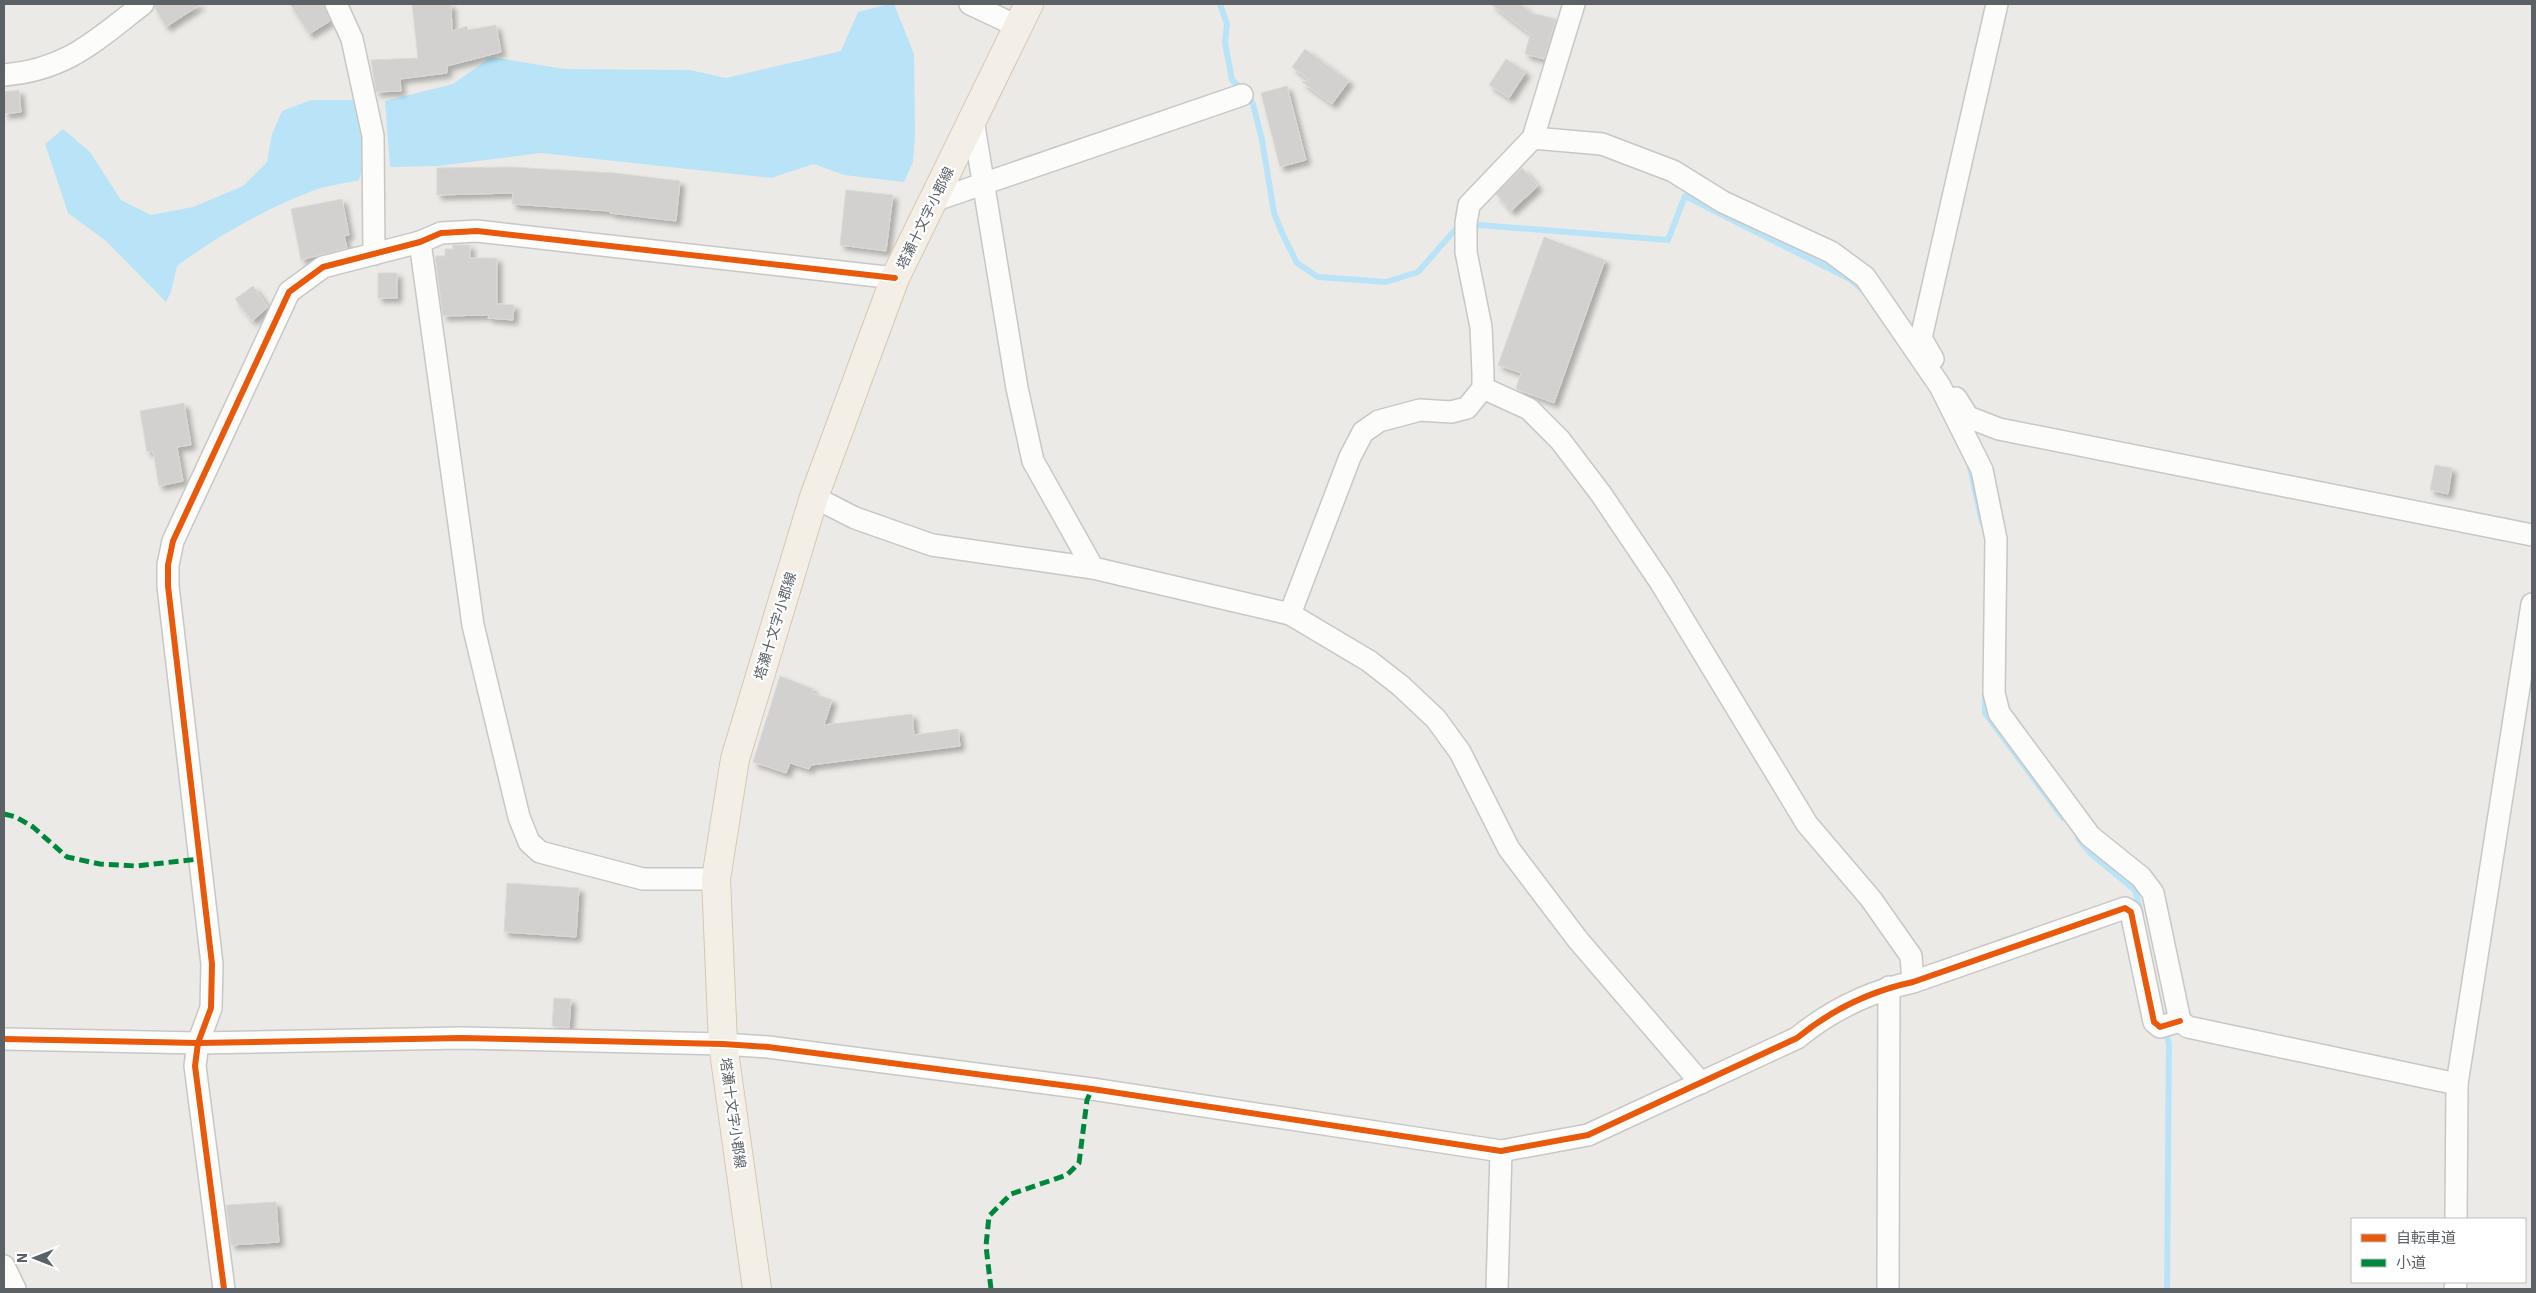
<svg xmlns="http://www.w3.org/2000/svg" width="2536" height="1293" viewBox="0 0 2536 1293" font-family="'IBM Plex Sans','Noto Sans JP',sans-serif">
<defs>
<filter id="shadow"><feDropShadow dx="4.5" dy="4.5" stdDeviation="2.5" flood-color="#0004"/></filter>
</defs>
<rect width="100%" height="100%" fill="#eceae6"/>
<g fill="#b9e4f8">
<path d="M889 4H894L914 54 915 134 913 162 904 182 844 175 814 164 771 178 541 153 438 166 390 167 385 101 453 84 491 57 565 69 690 70 726 78 841 51 858 12Z"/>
<path d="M311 100H356L364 163 359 180C342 184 323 186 307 193 262 211 216 237 177 266L171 292 166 302 106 241 68 213 45 144 63 129 90 152 121 200 151 215 193 207 243 186 267 162 272 134 282 111Z"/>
</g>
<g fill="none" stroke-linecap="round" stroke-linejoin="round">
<g stroke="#b9e4f8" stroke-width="6">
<path d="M1220 4 1227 24 1225 43 1232 80 1244 91 1253 104 1262 140 1274 213 1283 235 1297 263 1318 277 1386 282 1418 272 1455 230 1480 225 1668 240 1685 196 1850 279 1866 293"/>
<path d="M1969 463 1982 522"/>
<path d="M1985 694V713L2063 818"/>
<path d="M2078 838 2090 853 2135 890 2141 914"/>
<path d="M2165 1029 2169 1044 2167 1289"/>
</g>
</g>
<g fill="#d3d1cf" stroke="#dcd9d5" filter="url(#shadow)">
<path d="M155 4H201L166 27 155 8Z"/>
<path d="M290 4H323L330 21 309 34Z"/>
<path d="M412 4H451L452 31 467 26 468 30 496 25 501 52 447 66V73L400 79 401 91 376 92 371 60 418 58Z"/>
<path d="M1491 4H1520L1531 13 1556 19 1544 59 1525 54 1530 34Z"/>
<path d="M1305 49 1349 81 1332 104 1302 82 1309 80 1292 67Z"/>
<path d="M1506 59 1526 72 1509 98 1489 85Z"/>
<path d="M1287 86 1306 160 1280 167 1261 93Z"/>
<path d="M19 90 21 112 4 114V92Z"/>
<path d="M510 167 615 173 680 181 676 221 610 213V211L512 204 513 193 437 195V168Z"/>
<path d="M1522 168 1538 186 1511 211 1496 194Z"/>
<path d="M846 190 893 195 886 251 840 245Z"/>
<path d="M342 199 349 235 344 236 347 248 301 260 291 209Z"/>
<path d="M1544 237 1605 260 1554 403 1516 389 1521 373 1498 365Z"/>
<path d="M453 245H470V258H497V304L514 305 513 320 488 318 489 315 443 316 435 256H445V249H453Z"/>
<rect x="378" y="273" width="19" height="25"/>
<path d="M253 286 268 307 252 321 235 299Z"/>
<path d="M184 403 191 445 177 447 183 481 159 486 153 451 147 452 140 411Z"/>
<path d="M2435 465 2452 468 2448 494 2430 490Z"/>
<path d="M780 676 813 689 812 693 832 700 824 725 912 714 914 735 958 729 960 746 811 765 809 769 790 763 786 773 753 762Z"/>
<path d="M507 883 579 888 576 937 504 932Z"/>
<path d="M554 998 571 999 569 1028 552 1026Z"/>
<path d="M276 1202 279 1242 231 1245 226 1205Z"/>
</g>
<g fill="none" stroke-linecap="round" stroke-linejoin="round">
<g stroke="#c7c7c7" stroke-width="24">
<g id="minor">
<path d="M336 4 352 39 373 136 374 254"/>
<path d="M970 4 1019 27"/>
<path d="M4 75C67 70 96 40 143 4"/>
<path d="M973 120 1017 388 1033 461 1093 568"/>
<path d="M1533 138 1602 144 1673 171 1723 202 1831 252 1865 277 1940 386 1982 470 1996 539 1994 693 1999 713 2090 836 2141 877 2153 893 2180 1021 2188 1027 2457 1084"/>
<path d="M933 201 1242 95"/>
<path d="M420 242 473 625 519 817 529 842 540 852 643 879H716"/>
<path d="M1933 359 1921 338 1997 4"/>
<path d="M1483 388 1529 409 1560 440 1601 494 1661 583 1807 824 1871 899 1911 956 1913 982"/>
<path d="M1956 398 1968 417 1999 429 2532 535"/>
<path d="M814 497 855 518 932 545 1093 568 1290 614 1369 661 1401 686 1436 719 1460 752 1509 849 1578 940 1701 1083"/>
<path d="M1290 614 1350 457 1363 432 1379 421 1420 410 1451 412 1467 408 1483 388V373L1481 327 1466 252V223L1469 205 1533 138 1574 4"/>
<path d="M4 1039 198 1043 461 1038 723 1044 768 1047 1092 1089 1501 1151 1588 1135 1797 1038C1830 1011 1871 991 1913 982L2125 908 2131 912 2154 1022 2160 1027 2180 1021"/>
<path d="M2456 1219 2457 1084 2532 604"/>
<path d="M4 1266 15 1289"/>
<path d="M224 1289 195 1066 198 1043 211 1008 212 964 168 586V565L173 541 289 292 323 267 420 242 441 233 477 231 895 278"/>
<path d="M1497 1289 1501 1151"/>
<path d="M1888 1289 1889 987"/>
<path d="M2455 1289 2456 1282"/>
</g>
</g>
<g stroke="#d6c8b2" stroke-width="30">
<path id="major" d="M757 1289 723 1044 716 879 735 759 814 497 895 278 1029 4"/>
</g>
<use href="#minor" stroke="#fcfcfb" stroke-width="21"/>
<use href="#major" stroke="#f3efe7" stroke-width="28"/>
<g stroke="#00873e" stroke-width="5" stroke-dasharray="10 5" stroke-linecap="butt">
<path d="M4 814 16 817 33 827 67 857 100 864 136 866 199 859"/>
<path d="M991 1289 986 1246 989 1216 1011 1194 1067 1175 1079 1163 1087 1100 1092 1089"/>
</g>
<g stroke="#fff" stroke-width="9">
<g id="cycleway">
<path d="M4 1039 198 1043 461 1038 723 1044 768 1047 1092 1089 1501 1151 1588 1135 1797 1038C1830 1011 1871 991 1913 982L2125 908 2131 912 2154 1022 2160 1027 2180 1021"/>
<path d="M224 1289 195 1066 198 1043 211 1008 212 964 168 586V565L173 541 289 292 323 267 420 242 441 233 477 231 895 278"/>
</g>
</g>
<use href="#cycleway" stroke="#e8590c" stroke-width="6"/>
</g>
<g text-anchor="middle" stroke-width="4.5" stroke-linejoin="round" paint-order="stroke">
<g font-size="14" fill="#5b6165" stroke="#fff">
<text transform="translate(925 218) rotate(-64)" y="5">塔瀬十文字小郡線</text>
<text transform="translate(775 626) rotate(-73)" y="5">塔瀬十文字小郡線</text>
<text transform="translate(733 1113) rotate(82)" y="5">塔瀬十文字小郡線</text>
</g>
</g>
<rect width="2536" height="1293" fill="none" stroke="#5b6165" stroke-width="10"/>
<rect x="2351" y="1218" width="175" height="65" fill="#ffffff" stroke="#bdc0c1"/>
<rect x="2361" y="1234" width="25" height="8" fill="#e8590c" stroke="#bdc0c1"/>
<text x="2396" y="1243" font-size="15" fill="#5b6165">自転車道</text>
<rect x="2361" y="1259" width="25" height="8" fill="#00873e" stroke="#bdc0c1"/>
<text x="2396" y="1268" font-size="15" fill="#5b6165">小道</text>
<g transform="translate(35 1258) rotate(270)" stroke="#ffffff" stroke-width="4" paint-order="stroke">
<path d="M0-4L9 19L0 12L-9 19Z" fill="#5b6165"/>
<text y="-8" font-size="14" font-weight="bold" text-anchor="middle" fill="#5b6165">N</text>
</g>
</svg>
